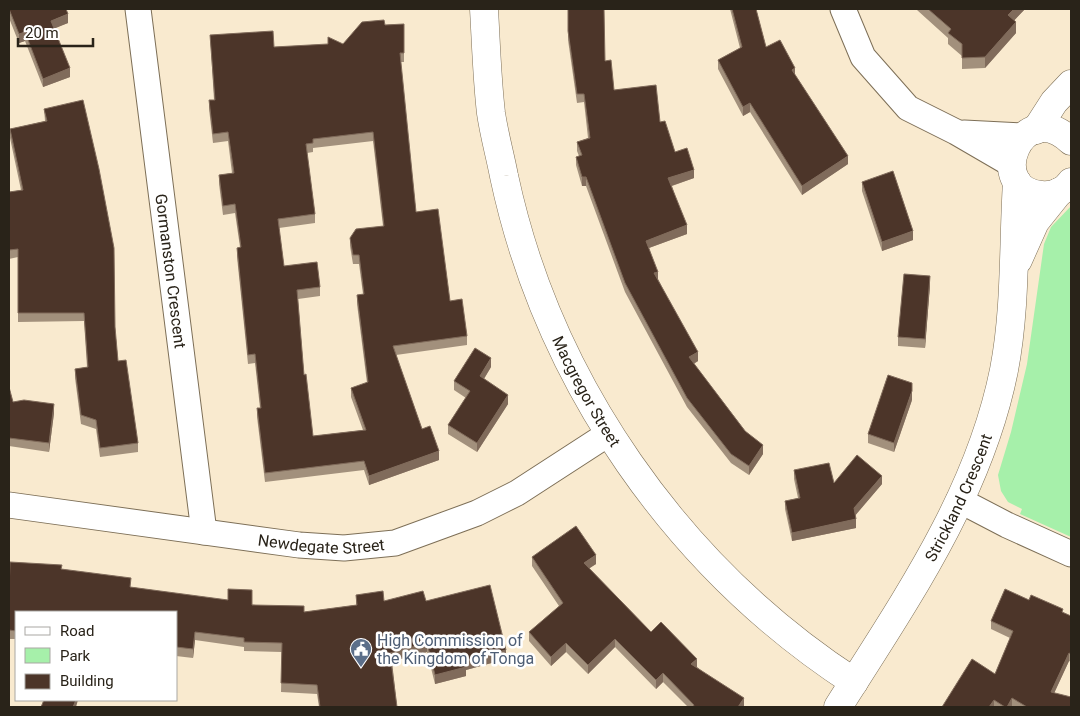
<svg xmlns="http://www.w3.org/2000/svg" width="1080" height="716" viewBox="0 0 1080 716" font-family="Roboto,sans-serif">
<rect width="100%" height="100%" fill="#f9eacf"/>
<path fill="#a6f0aa" d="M1071 206V537L1020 514 1022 509 1008 502 1001 491 998 475 1011 432 1027 364 1044 244 1051 227Z"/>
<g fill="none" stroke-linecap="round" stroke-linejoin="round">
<g stroke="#7d6f57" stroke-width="27">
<g id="street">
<path id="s1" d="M138 9 204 532"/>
<path d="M843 9 863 57 908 108 956 132 1011 164"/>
<path d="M964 133 1023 136"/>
<path d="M959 500 1007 525 1071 554"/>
<path id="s2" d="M9 505 299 545 344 548 395 543 477 513 517 493 608 434"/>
</g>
</g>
<g stroke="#7d6f57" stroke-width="29">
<g id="secondary">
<path id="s3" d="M484 9C486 43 487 79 491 113 494 134 500 155 504 176 548 382 677 567 854 682"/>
<path d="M1036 130 1054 102 1071 84"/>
<path d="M1071 141C1020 94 984 190 1041 195 1052 196 1064 192 1071 182"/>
<path d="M1018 260 1035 222 1059 192"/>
<path id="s4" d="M838 707C905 601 979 495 1004 370 1016 308 1013 244 1017 182"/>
</g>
</g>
<use href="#street" stroke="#fff" stroke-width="25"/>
<use href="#secondary" stroke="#fff" stroke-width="28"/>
</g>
<g fill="#a2907c" fill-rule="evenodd">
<path d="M9 9 68 23 54 28 70 77 43 87 25 41 19 43 9 18Z"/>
<path d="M568 9 605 61 614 90 660 122 675 152 694 178 672 186 687 234 649 248 658 279 698 361 694 364 763 454 749 475 731 463 687 407 625 292 586 186H582L576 165V157L579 156 577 151V142L588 138 584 102 577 103 568 40Z"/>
<path d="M730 9H756L766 47 795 75 848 164 802 195 750 112 743 116 718 69V60L740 48Z"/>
<path d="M917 9H1025L1014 20 1016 33 985 68 962 69V56L948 44V38L917 10Z"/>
<path d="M404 24V62H400L416 212 450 301 467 336V345L396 355 422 429 439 460 369 485 364 470 265 482 257 417V408H260L255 363 248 364 237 257V248L240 247 235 213 223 215 219 184V175L232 173 228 141 213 143 209 109V100H214L210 35 274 47 343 44 385 25ZM373 141 383 226 350 238V246L353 264H359L363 294 357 295V304L367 383 351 388V397L363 430 313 436 304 375 298 299 320 296V287L284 266 279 228 315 223V214L307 153 313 152V148Z"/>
<path d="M44 109 115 327 118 361 138 443V452L100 457 96 429 81 424 75 378V369L87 367 84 321 18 322V257L9 259V192L21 190 10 138V129L45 121Z"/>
<path d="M862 182 913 240 882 251 862 191Z"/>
<path d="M930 285 925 348 898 346V337Z"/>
<path d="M491 367 484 379 508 404 477 452 448 434V425L466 398 454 390V381Z"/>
<path d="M9 387 13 402 54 413 49 452 9 446Z"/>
<path d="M912 400 894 452 868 443V434Z"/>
<path d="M794 470 834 483 882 484 855 515 856 528 792 541 785 509V501L798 498 794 479Z"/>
<path d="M532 557 596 564 589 568 651 632 697 667 744 707H688L663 682 656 689 615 647 588 674 566 652 551 666 529 641V632L559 606 532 566Z"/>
<path d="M62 569 131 587 304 612 356 605V595L384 601H426L506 659 466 670V676L435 684 427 652 392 661 397 707H319L317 694 281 692 282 652 244 651V647L195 640 193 658 176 656V612H16V639H9V591Z"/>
<path d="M1029 600 1071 616V662L1069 661 1054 693 1071 707H1014L1012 706V707H942L995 674 1010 638 991 629V621Z"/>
</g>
<g fill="#806b5b">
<path d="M1014 9H1025L1008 27V15Z"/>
<path d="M68 14V23L51 30V21Z"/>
<path d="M1016 22V33L985 68V57Z"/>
<path d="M25 32V41L19 43V34Z"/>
<path d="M70 68V77L43 87V79Z"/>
<path d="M795 68V77L792 70Z"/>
<path d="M750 103V112L743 116V107Z"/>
<path d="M848 156V164L802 195V186Z"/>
<path d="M694 170V178L668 187V178Z"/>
<rect x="582" y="177" width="4" height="9"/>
<path d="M687 225V234L646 249V241Z"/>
<path d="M913 231V240L882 251V242Z"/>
<path d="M658 272V280L654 273Z"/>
<path d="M930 276V285L925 348V339Z"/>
<path d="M698 352V361L689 366V357Z"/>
<path d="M491 358V367L480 385V376Z"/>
<path d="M912 391V400L894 452V443Z"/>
<path d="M508 395V404L477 452V443Z"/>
<path d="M54 404V413L49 452V443Z"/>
<path d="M763 445V454L749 475V466Z"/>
<path d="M439 451V460L369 485V476Z"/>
<path d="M882 476V484L854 517V508Z"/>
<path d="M856 519V528L792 541V533Z"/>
<path d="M596 555V564L584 572V563Z"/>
<path d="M195 632V640L193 658V649Z"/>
<path d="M615 639V647L588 674V665Z"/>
<path d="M427 643V652L390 662V653Z"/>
<path d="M566 643V652L551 666V657Z"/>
<path d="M506 650V659L466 670V676L435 684V675L464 661Z"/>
<path d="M1069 653V661L1051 700V692Z"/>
<path d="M697 659V668L691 664Z"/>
<path d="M663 673V682L656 689V680Z"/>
<path d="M744 698V707H738Z"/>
<path d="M1012 698V707H1007Z"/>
<path d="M76 700H78L76 707H73Z"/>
<path d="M994 700V707H989Z"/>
</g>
<g fill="#4c3529" stroke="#806b5b" fill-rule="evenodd">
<path d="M9 9H66L68 14 51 21 70 68 43 79 25 32 19 34Z"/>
<path d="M568 9H604L605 61 611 60 614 90 656 85 660 122 665 121 675 152 687 148 694 170 668 178 687 225 646 241 658 272 654 273 698 352 689 357 745 431 763 445 749 466 731 454 687 398 625 283 586 177H582L576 157 582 155 577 142 590 138 584 94H577L568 31Z"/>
<path d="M732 9H756L766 47 780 40 795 68 792 70 848 156 802 186 750 103 743 107 718 60 742 47Z"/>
<path d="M928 9H1014L1008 15 1016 22 985 57 962 58V44L948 33 951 29Z"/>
<path d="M384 20 385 25 404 24V53H400L416 212 438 209 450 301 462 299 467 336 393 346 422 429 430 426 439 451 369 476 364 461 265 473 257 408H261L255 354 248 355 237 248 241 247 235 204 223 206 219 175 234 173 228 132 213 134 209 100H215L210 35 273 31 274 47 328 44V37L343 44 362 22ZM373 132 384 226 356 229 350 238 353 255H359L364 294 357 295 368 382 351 388 366 430 313 436 306 374 304 375 297 290 320 287 317 262 284 266 278 219 315 214 306 144 313 143V139Z"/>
<path d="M83 100 99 169 114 248 115 327 118 361 126 360 138 443 100 448 96 420 81 415 75 369 88 367 84 313H18V249L9 250V192L23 190 10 129 47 121 44 109Z"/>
<path d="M893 171 913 231 882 242 862 182Z"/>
<path d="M904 274 930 276 925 339 898 337Z"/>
<path d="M475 348 491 358 480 376 508 395 477 443 448 425 470 391 454 381Z"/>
<path d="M888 375 912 383V391L894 443 868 434Z"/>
<path d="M9 387 13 402 24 400 54 404 49 443 9 438Z"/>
<path d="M857 455 882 476 854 508 856 519 792 533 785 501 800 498 794 470 829 463 834 483Z"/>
<path d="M576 526 596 555 584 563 651 632 661 622 697 659 691 664 744 698 738 707H693L694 705 663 673 656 680 615 639 588 665 566 643 551 657 529 632 563 603 532 557Z"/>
<path d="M10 562 62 565 61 569 131 578 130 587 228 600V589L252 590V605L304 606V612L357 605 356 595 383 591 384 601 423 591 426 601 490 585 506 650 464 661 466 667 435 675 427 643 390 653 397 707H320L317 685 281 683 282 643 244 642V638L195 632 193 649 176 647V612H16V631L9 630V591Z"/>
<path d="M1005 589 1029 600 1031 595 1063 609 1062 612 1071 616V654L1069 653 1051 692 1071 697V707H1027L1012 698 1007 707H1005L994 700 989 707H942L972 659 995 674 1013 631 991 621Z"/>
<path d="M44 700H76L73 707H41Z"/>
</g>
<defs>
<g id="civic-pin" transform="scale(1.125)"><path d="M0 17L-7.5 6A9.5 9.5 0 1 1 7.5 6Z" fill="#5c6f8a" stroke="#fff"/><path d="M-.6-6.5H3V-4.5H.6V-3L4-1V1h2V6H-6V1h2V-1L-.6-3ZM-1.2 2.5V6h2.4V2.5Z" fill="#fff"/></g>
</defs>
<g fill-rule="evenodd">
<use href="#civic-pin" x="361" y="649"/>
</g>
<g text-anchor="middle" stroke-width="5" stroke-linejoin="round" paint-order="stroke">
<g font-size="16" fill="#292319" stroke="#fff">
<text dy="6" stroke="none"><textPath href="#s1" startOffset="264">Gormanston Crescent</textPath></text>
<text dy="6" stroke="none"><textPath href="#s3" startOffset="400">Macgregor Street</textPath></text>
<text dy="6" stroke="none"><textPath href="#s4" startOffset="242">Strickland Crescent</textPath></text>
<text dy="6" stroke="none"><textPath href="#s2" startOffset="315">Newdegate Street</textPath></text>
</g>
<g font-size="16" fill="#4e5e75" stroke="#fff" text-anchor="start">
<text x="377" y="646">High Commission of<tspan x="377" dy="18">the Kingdom of Tonga</tspan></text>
</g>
</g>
<rect width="1080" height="716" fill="none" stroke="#292319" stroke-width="20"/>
<rect x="15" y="611" width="162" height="90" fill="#ffffff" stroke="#a9a7a3"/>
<rect x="25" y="627" width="25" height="8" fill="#ffffff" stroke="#a9a7a3"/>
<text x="60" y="636" font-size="15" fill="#292319">Road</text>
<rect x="25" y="648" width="25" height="15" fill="#a6f0aa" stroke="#a9a7a3"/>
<text x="60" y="661" font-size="15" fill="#292319">Park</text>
<rect x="25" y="674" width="25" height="15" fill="#4c3529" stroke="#a9a7a3"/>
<text x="60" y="686" font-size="15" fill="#292319">Building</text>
<path d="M18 38v8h75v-8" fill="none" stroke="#292319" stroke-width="2.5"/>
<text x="25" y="38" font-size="15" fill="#292319" stroke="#ffffff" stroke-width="4" paint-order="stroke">20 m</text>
</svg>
